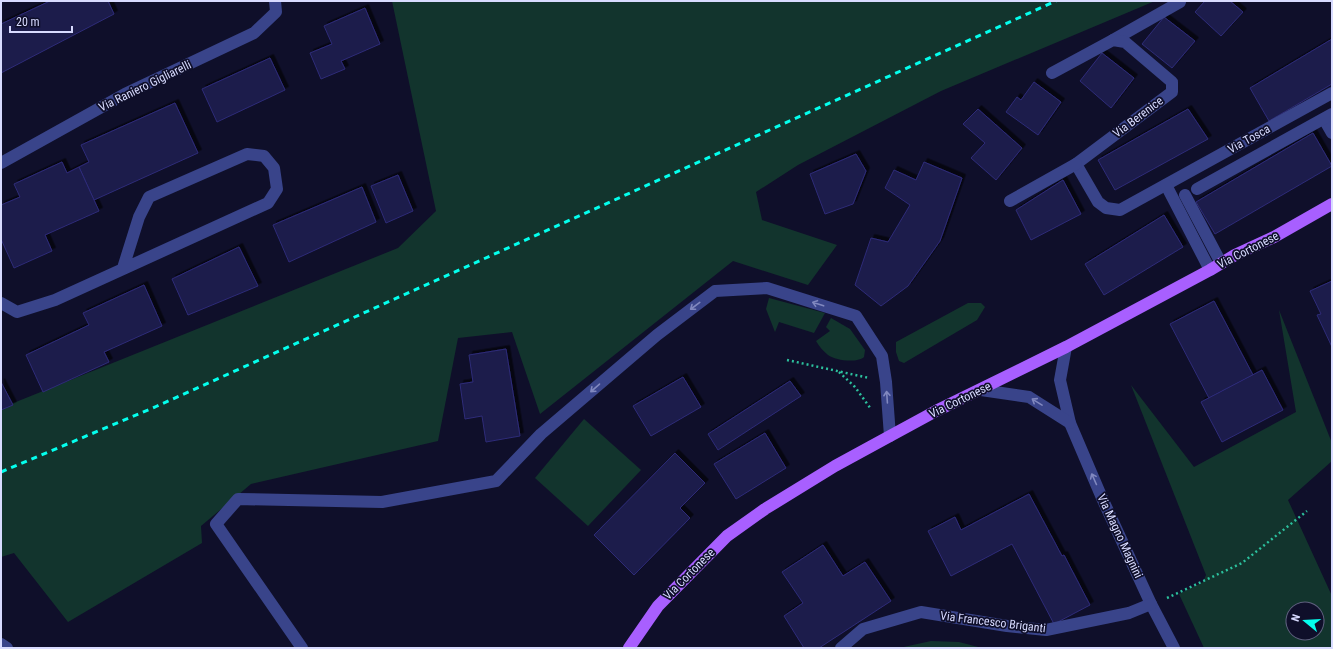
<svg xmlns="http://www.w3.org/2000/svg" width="1333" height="649" viewBox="0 0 1333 649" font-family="'Roboto Condensed',sans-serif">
<defs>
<filter id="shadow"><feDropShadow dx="3.5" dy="-3.5" stdDeviation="0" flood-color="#0009"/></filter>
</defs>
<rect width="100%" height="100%" fill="#0f0f2a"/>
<g fill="#12342d" fill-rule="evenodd">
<path d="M392 1H1155L941 91 798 165 756 192 762 220 837 245 808 285 733 261 540 414 512 332 458 338 438 441 251 484 201 526 202 543 68 622 14 553 1 557V408L398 248 436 211Z"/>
<path d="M769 298 825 313 814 333 779 322 775 332 766 309Z"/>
<path d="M968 303H981L985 307 977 320 904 363 899 361 896 352V342Z"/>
<path d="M1279 310 1332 443V461L1288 500 1332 596V648H1204L1179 594 1203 582 1206 575 1131 385 1194 467 1296 412ZM1293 609H1317V633H1293Z"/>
<path d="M831 318 850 329 865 350 864 357C857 363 836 361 828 355 823 351 819 346 816 341L830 331 826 327Z"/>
<path d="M584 419 641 470 588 526 535 478Z"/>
<path d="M931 641 959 642 982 648H899Z"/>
</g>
<g fill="#1c1b4c" stroke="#2e2c78" filter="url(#shadow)">
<path d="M50 1H108L114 14 1 73V24Z"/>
<path d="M1205 1H1230L1243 12 1221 36 1195 12Z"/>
<path d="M365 8 380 44 341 61 345 69 321 79 310 53 332 44 324 26Z"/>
<path d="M1164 17 1195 41 1172 68 1142 44Z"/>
<path d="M1332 39V84L1269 121 1250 88Z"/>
<path d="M1102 53 1134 78 1111 108 1080 81Z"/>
<path d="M270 58 285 90 217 122 202 89Z"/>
<path d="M1034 82 1061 102 1038 135 1006 112 1017 97 1021 100Z"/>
<path d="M175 103 198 153 94 200 79 167 89 162 81 145Z"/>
<path d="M978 109 1022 148 996 180 971 158 985 143 963 124Z"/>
<path d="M1188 109 1208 139 1115 190 1098 160Z"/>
<path d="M1313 133 1332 166 1215 234 1196 202Z"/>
<path d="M856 154 866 171 853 204 825 214 810 174Z"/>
<path d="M62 162 67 173 79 167 99 211 45 235 52 251 14 268 1 239V205L20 197 14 184Z"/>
<path d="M924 162 962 178 940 241 908 286 881 306 855 285 871 238 888 242 910 205 885 188 894 170 916 180Z"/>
<path d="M398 175 413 211 386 223 371 186Z"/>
<path d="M1063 180 1081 214 1031 240 1016 210Z"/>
<path d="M362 187 376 222 289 262 273 225Z"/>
<path d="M1164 215 1183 247 1104 295 1085 264Z"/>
<path d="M239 247 258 286 188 315 172 279Z"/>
<path d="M1332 281V347L1317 315 1321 314 1310 291Z"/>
<path d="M144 285 162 326 104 352 109 362 43 392 26 355 89 325 83 313Z"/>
<path d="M1214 301 1253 375 1209 398 1170 324Z"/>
<path d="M506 349 520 436 486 442 482 416 465 419 460 384 473 382 469 355Z"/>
<path d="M1262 370 1283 410 1222 442 1201 402Z"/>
<path d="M683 377 701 407 651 436 633 406Z"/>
<path d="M790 381 801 396 718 450 708 434Z"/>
<path d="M1 382 13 405 1 410Z"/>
<path d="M765 433 786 468 736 499 714 464Z"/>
<path d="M675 453 705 483 680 508 690 518 634 575 594 535Z"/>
<path d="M1029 494 1062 556 1064 555 1090 605 1054 624 1012 544 951 576 928 531 955 517 961 530Z"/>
<path d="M823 545 843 576 865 562 891 601 819 648H804L784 616 803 603 782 572Z"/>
</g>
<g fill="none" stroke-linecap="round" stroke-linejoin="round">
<g stroke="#2cc09d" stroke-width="2.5" stroke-dasharray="2 3" stroke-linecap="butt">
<path d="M787 360 869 378"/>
<path d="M839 372 855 387 871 409"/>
<path d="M1167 598 1242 563 1307 511"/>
</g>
<g stroke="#39448a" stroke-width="12">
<path d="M1113 40 1180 2"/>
<path d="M1052 73 1113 40 1125 42 1172 82V92L1076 164 1098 202 1106 208 1120 210 1332 93"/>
<path d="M1324 119 1332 133"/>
<path d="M1 163 125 94 254 33 276 12 275 1"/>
<path d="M1166 185 1210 270"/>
<path d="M1197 189 1332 114"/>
<path d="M1185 195 1221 263"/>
<path d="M1010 201 1076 164"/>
<path d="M1 303 17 312 55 300 268 203 277 189 274 168 264 156 247 154 149 197 139 217 123 268"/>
<path d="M1066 347 1060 380 1070 423 1102 498 1151 604 1174 648"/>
<path d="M981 390 1029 397 1070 423"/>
<path d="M1 644 7 648"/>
<path d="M302 648 216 524 238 499 382 502 496 481 541 434 657 335 715 291 767 288 856 316 882 356 886 382 890 436"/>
<path d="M841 648 863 629 921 612 1007 626 1046 630 1129 613 1151 604"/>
</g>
<path stroke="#a85fff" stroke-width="12" d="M629 648 658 606 727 536 765 509 835 466 890 436 936 411 1066 347 1210 270 1235 255 1274 237 1332 204"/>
<path stroke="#04ffed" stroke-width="3" stroke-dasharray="6 5" stroke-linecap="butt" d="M1 472 155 407 1056 1"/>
</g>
<defs><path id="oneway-shaft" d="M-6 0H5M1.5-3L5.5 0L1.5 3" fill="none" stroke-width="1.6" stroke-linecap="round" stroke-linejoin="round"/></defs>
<g stroke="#8188bf">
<use href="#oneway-shaft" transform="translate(818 304) rotate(-162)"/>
<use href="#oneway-shaft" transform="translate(695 306) rotate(143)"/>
<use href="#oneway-shaft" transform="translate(595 388) rotate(139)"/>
<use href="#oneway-shaft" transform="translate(887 397) rotate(-94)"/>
<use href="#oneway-shaft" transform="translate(1037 402) rotate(-148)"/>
<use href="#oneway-shaft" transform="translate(1094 479) rotate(-114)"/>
</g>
<g text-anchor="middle" stroke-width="3.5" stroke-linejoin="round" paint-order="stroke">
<g font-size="12" fill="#d8dbff" stroke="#0f0f2a">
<text transform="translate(145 86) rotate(-26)" y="4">Via Raniero Gigliarelli</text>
<text transform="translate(1138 117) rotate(-37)" y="4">Via Berenice</text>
<text transform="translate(1249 139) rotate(-29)" y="4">Via Tosca</text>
<text transform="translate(1248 250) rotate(-27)" y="4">Via Cortonese</text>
<text transform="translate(960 400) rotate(-26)" y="4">Via Cortonese</text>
<text transform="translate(1120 536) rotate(65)" y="4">Via Magno Magnini</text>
<text transform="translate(689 574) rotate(-45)" y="4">Via Cortonese</text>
<text transform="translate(993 622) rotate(7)" y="4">Via Francesco Briganti</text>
</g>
</g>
<rect width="1333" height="649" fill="none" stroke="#d8dbff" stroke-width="4"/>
<g transform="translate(1305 621) rotate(288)"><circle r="19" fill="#0f0f2a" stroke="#5f617f"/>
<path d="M0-3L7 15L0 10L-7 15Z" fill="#04ffed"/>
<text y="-6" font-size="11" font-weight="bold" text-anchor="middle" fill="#d8dbff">N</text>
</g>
<path d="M10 26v6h62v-6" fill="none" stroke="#d8dbff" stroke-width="2"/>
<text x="16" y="26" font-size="12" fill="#d8dbff" stroke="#0f0f2a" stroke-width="3" paint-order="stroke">20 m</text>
</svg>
